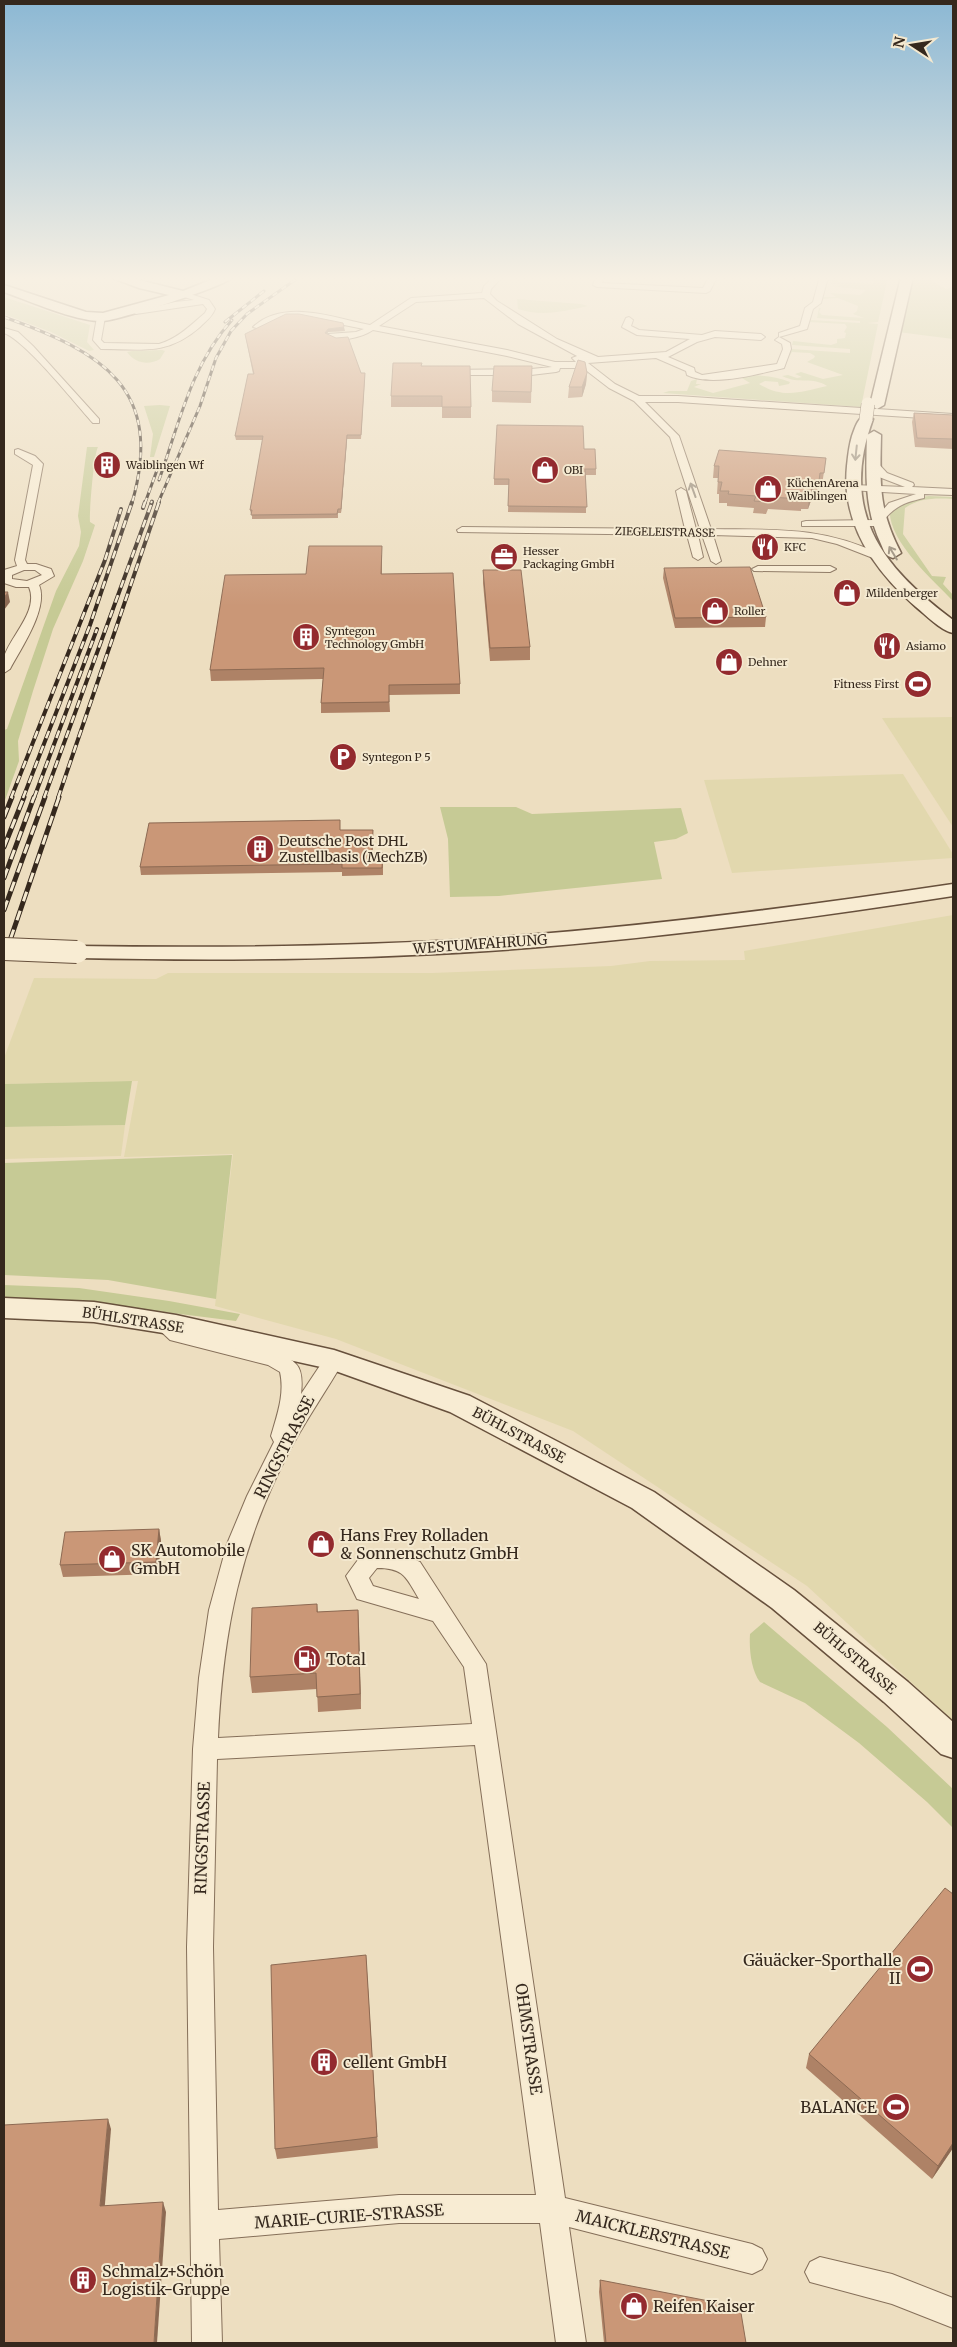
<svg xmlns="http://www.w3.org/2000/svg" width="957" height="2347" viewBox="0 0 957 2347" font-family="Merriweather,serif">
<rect width="100%" height="100%" fill="#eddec0"/>
<g fill="#e2d8ae">
<path d="M953 717V827L882 718Z"/>
<path d="M903 774 953 854V858L732 873 704 780Z"/>
<path d="M953 915V1721L807 1586 573 1431 336 1339 215 1306 233 1154 124 1157 138 1081 4 1084V1058L34 978 156 979 168 973H432L611 966 650 961 745 960 744 951Z"/>
<path d="M125 1125 121 1156 4 1159V1127Z"/>
</g>
<g fill="#c6ca95">
<path d="M831 277H844L837 278 838 282 873 284 874 282 860 277H888L878 322 867 323 878 324 861 407 663 393 669 391H687L691 381 697 379 696 384H701L694 387 713 393 750 383 737 375C756 375 772 375 790 382L789 384 779 386 778 382 765 381 759 384C784 399 800 392 827 386 812 376 800 385 782 376L788 375 797 378 802 377 795 374 801 372 823 379 843 375 807 362 814 358 815 356 810 353 792 352 789 357 791 349 850 353V349L792 345 793 341 831 345 837 343V339L845 338 846 333 844 332 847 327 845 324C830 323 823 323 809 322L810 320 860 323V321L817 318 819 308H821L819 312 822 315 864 318 853 314 857 311 858 306 838 298 822 299V297H836L830 293 860 295 864 292 865 290 831 286 844 285 831 284 832 281 827 280Z"/>
<path d="M912 277H925L946 289 953 287V339L898 332Z"/>
<path d="M4 297 90 325 87 342 94 350 89 351 51 332 4 314Z"/>
<path d="M517 299 581 304 588 306C565 311 542 317 518 309Z"/>
<path d="M132 351 162 350 165 351 160 359C148 366 135 363 127 352Z"/>
<path d="M160 405 170 406 154 457H150L153 434 144 406Z"/>
<path d="M87 447H98C94 453 89 513 90 522L95 525 83 561 53 629 33 691 18 741 19 761 4 803V730L7 729 56 591 79 546 81 532 78 516Z"/>
<path d="M929 496 953 497V499C935 498 920 498 905 508L903 534 932 576 946 577 943 584 953 595V601C933 580 886 539 890 508L911 498Z"/>
<path d="M440 807H516L532 814 681 808 688 833 676 839 654 842 662 879 499 896 450 897 448 839Z"/>
<path d="M132 1081 125 1125 4 1127V1084Z"/>
<path d="M232 1155 216 1299 108 1280 4 1275V1163Z"/>
<path d="M4 1285 79 1288 169 1301 240 1314 236 1321 108 1305 4 1300Z"/>
<path d="M764 1622 887 1727 953 1789V1828L927 1802 859 1743 805 1703 760 1682C751 1670 749 1649 750 1634Z"/>
</g>
<g fill="none" stroke-linecap="round" stroke-linejoin="round">
<g stroke="#856f59" stroke-width="2">
<g id="street">
<path d="M494 277H502L491 289 490 294 497 301 557 339 598 357 666 352 690 339 637 335 622 327 626 318 629 317 633 320 631 326 639 330 702 335 715 331 761 334 765 337 761 340 715 337 697 342 668 357 694 368 695 372 702 375 777 364 783 349 782 344 775 340 779 337 790 343 791 349 784 368C758 374 711 387 687 375L686 371 656 358 588 363 615 384 639 396H678L953 414V420L678 402H645L679 436 711 529C775 530 822 526 882 555L883 557 878 560 837 544 812 538 713 535 721 561 716 564 711 561 702 535H698L703 557 698 560 693 557 687 535 458 532 457 530 462 527 685 529 676 491 681 488 686 491 696 529H700L670 437 634 401 609 388 583 368H560L559 371 556 372 531 375H448L445 374V370L531 369 552 367 507 356 373 330C363 337 337 344 327 336L328 334 356 332 364 329 299 316H282L260 329 253 327C284 298 334 318 370 325L411 298 482 293 484 286ZM484 298 518 324 577 356 572 358 576 362H555L507 350 379 326 416 302Z"/>
<path d="M596 277H604L602 283 703 288 709 277H717L710 291 706 293 597 287 593 285Z"/>
<path d="M823 277H832L827 281 821 303 813 309 807 329 779 337V333L800 326 805 308 813 302 819 280Z"/>
<path d="M184 292 209 300 215 309C212 317 206 321 200 327 167 356 142 349 101 349L93 340 97 317 101 315 105 317 101 340 104 343 159 344C177 339 191 325 205 313L207 309 203 304 136 314 132 312 175 302 194 300 181 296 180 294Z"/>
<path d="M4 328 18 332 33 346 99 419V423H93C74 402 26 341 4 333Z"/>
<path d="M18 449 35 456 43 464 25 560 27 564H36L51 569 54 576 39 585C49 608 21 648 10 669L4 673C4 668 3 661 4 657 11 635 39 611 29 587H16L4 583V570L17 566 15 560 33 465 15 454V450ZM24 570H35L42 575 27 581 12 579V575Z"/>
<path d="M872 459 875 460 887 473 913 483 914 485 912 487 953 489V495L924 494V498C906 502 895 506 883 521L885 523 884 525 880 526H802V522L806 521 874 520 889 503 916 494 849 490 848 488 853 485 905 487 879 477 867 462Z"/>
<path d="M758 566H830L836 569 830 572 754 571 752 569Z"/>
<path d="M162 1316C171 1319 176 1327 185 1330 210 1339 281 1346 296 1364 303 1371 302 1385 301 1394L327 1355 334 1353 341 1355 344 1360C327 1390 307 1418 291 1448 240 1544 223 1631 218 1738L472 1724 464 1667 433 1621 357 1599 346 1576 363 1553 371 1550H394L420 1562 486 1664 565 2198 752 2244 762 2249 767 2259 762 2269 752 2274 569 2227 586 2343H556L540 2223H399L219 2239 222 2343H192L187 1947 193 1749 199 1678 209 1610 227 1544 247 1496 274 1442 271 1436C277 1415 285 1394 280 1372L268 1365 170 1340 152 1323 155 1318ZM377 1568C404 1568 406 1577 419 1599L373 1586 369 1578ZM475 1745 536 2195H399L218 2210 213 1947 217 1759Z"/>
<path d="M820 2257 892 2274 953 2298V2328L892 2304 810 2282 805 2272 810 2262Z"/>
</g>
</g>
<g stroke="#67503c" stroke-width="3">
<g id="secondary">
<path d="M110 277H127L183 291 218 277H233C224 287 119 320 103 321 76 322 30 301 4 292V285L86 312 103 313 169 295 139 288Z"/>
<path d="M901 277H913L884 405 877 409 870 405Z"/>
<path d="M866 415 873 419C839 512 881 566 953 620V633C940 630 927 616 916 607 875 571 841 524 847 466 848 456 849 446 852 436 855 428 858 417 866 415Z"/>
<path d="M874 431 881 435C880 483 878 509 901 553L893 558C885 556 884 551 881 544 864 509 866 473 867 435Z"/>
<path d="M953 884V896C799 920 644 940 488 951 351 960 214 961 77 958L69 957 66 952 69 947 77 946C214 948 351 947 488 938 644 927 799 907 953 884Z"/>
<path d="M4 1298 94 1302 176 1315 334 1350 470 1396 654 1492 794 1590 908 1682 953 1722V1758L941 1754 884 1702 772 1608 632 1508 450 1412 330 1369 176 1335 94 1322 4 1318Z"/>
</g>
</g>
<use href="#street" fill="#f8ecd3" fill-rule="evenodd"/>
<use href="#secondary" fill="#f8ecd3" fill-rule="evenodd"/>
<g stroke="#35281d" stroke-width="3">
<g id="rail-far2">
<path d="M4 317C102 352 165 388 132 503"/>
<path d="M225 322 264 291"/>
<path d="M159 480C179 424 191 365 232 320"/>
<path d="M145 503 157 470"/>
<path d="M151 503 152 501"/>
<path d="M158 503 200 406 216 358 231 331 247 314 299 277"/>
</g>
</g>
<g stroke="#35281d" stroke-width="4">
<g id="rail-far1">
<path d="M143 508 145 502"/>
<path d="M11 798 105 560 121 509"/>
<path d="M23 798 90 625 132 502"/>
<path d="M34 798 97 629"/>
<path d="M44 798 152 502"/>
<path d="M58 798 159 502"/>
</g>
</g>
<g stroke="#35281d" stroke-width="5">
<g id="rail">
<path d="M4 817 12 797"/>
<path d="M4 847 24 797"/>
<path d="M4 878 34 797"/>
<path d="M4 910 45 797"/>
<path d="M4 958 59 797"/>
</g>
</g>
<use href="#rail-far2" stroke="#f4e9d0" stroke-width="2" stroke-dasharray="5.5" stroke-linecap="butt"/>
<use href="#rail-far1" stroke="#f4e9d0" stroke-width="2.5" stroke-dasharray="8" stroke-linecap="butt"/>
<use href="#rail" stroke="#f4e9d0" stroke-width="3" stroke-dasharray="10" stroke-linecap="butt"/>
<g stroke="#67503c" stroke-width="14" stroke-linecap="butt">
<path id="secondary-bridge-far1" d="M866 419 868 404"/>
</g>
<g stroke="#67503c" stroke-width="24" stroke-linecap="butt">
<path id="secondary-bridge" d="M4 949 77 952"/>
</g>
<use href="#secondary-bridge-far1" stroke="#f8ecd3" stroke-width="13"/>
<use href="#secondary-bridge" stroke="#f8ecd3" stroke-width="22"/>
</g>
<g fill="#ae8266">
<path d="M345 331 328 332 327 334 361 373H365V377L361 439H347L341 513H338V518L252 519V514H251L250 510 263 440H236L235 436 253 374 245 334Z"/>
<path d="M422 366 471 407V418H442V407H391V396Z"/>
<path d="M532 366 531 403 492 402V391Z"/>
<path d="M587 373 586 384 582 397 568 398 569 387Z"/>
<path d="M914 413 953 415V449L915 447 912 422Z"/>
<path d="M584 449 596 469V475H586V513L508 512 509 485H494V479Z"/>
<path d="M826 458 822 485H819L818 493 814 492 808 509H801V511L768 509 766 514 753 513 754 508 727 506V503H719V494H717L718 478H713L714 466Z"/>
<path d="M382 555V574L460 684V694L389 695 390 712 321 713V703L323 679 211 681 210 670 306 574Z"/>
<path d="M664 568 766 617 765 627 675 628 663 578Z"/>
<path d="M483 570 530 647V660L490 661 483 583Z"/>
<path d="M373 830 372 853H383V875L342 876V872L141 875 140 867Z"/>
<path d="M159 1529 161 1541 158 1574 63 1577 60 1565Z"/>
<path d="M317 1604 318 1612 358 1610 361 1709 318 1712 317 1689 252 1693 250 1677Z"/>
<path d="M953 1894V2148L932 2179 806 2068 809 2054Z"/>
<path d="M366 1955 378 2148 277 2159 275 2149Z"/>
<path d="M600 2280 746 2343H604L599 2292Z"/>
</g>
<g fill="#8d6a53">
<path d="M344 327 345 331 328 332 325 337V333L328 329Z"/>
<path d="M587 373 586 384 582 397V387Z"/>
<path d="M347 435V439L341 513V509Z"/>
<path d="M815 480 814 492 808 509 809 497Z"/>
<path d="M8 592 10 602 4 610V598Z"/>
<path d="M159 1529 161 1541 158 1574 156 1562Z"/>
<path d="M358 1610 359 1626 361 1709 360 1694Z"/>
<path d="M108 2119 111 2129 104 2216 100 2206Z"/>
<path d="M953 2143V2148L932 2179 938 2166Z"/>
<path d="M163 2202 166 2212 157 2343H154Z"/>
</g>
<g fill="#ca9777" stroke="#8d6a53">
<path d="M286 314H299L343 323 344 327 328 329 325 333 336 338 348 337 361 373H365L361 435H347L341 509H338L337 514 251 515 252 510H250L263 436H235L248 374H254L245 334Z"/>
<path d="M578 360 585 362 587 373 582 387H569Z"/>
<path d="M393 363H422L421 366H470L471 407H442V396H391Z"/>
<path d="M494 366H532L531 392 492 391Z"/>
<path d="M914 413 953 415V439L917 438Z"/>
<path d="M497 425 583 426 584 449H595L596 469H585L587 507 508 506 509 479H494Z"/>
<path d="M719 450 826 458 824 473H820L819 481 815 480 809 497 803 496 802 499 769 497 768 502 754 501 756 496 728 494 729 491H720L722 482H718L719 466H714Z"/>
<path d="M309 546H382L381 574 453 573 460 684 389 685V702L321 703 324 668 210 670 225 575 306 574Z"/>
<path d="M750 567 766 617 675 618 664 568Z"/>
<path d="M483 570H521L530 647 490 648Z"/>
<path d="M4 592H8L4 598Z"/>
<path d="M340 820V830H373L372 853H383L382 868H342V864L140 867 149 823Z"/>
<path d="M159 1529 156 1562 60 1565 65 1532Z"/>
<path d="M317 1604V1612L358 1610 360 1694 317 1697 316 1673 250 1677 252 1608Z"/>
<path d="M945 1888 953 1894V2143L938 2166 809 2054Z"/>
<path d="M366 1955 377 2137 275 2149 271 1965Z"/>
<path d="M108 2119 100 2206 163 2202 154 2343H4V2125Z"/>
<path d="M600 2280 740 2307 746 2343H606Z"/>
</g>
<defs><path id="oneway-shaft" d="M-6 0H5M1.5-3L5.5 0L1.5 3" fill="none" stroke-width="1.6" stroke-linecap="round" stroke-linejoin="round" transform="scale(1.25)"/></defs>
<g stroke="#968a78">
<use href="#oneway-shaft" transform="translate(856 453) rotate(96)"/>
<use href="#oneway-shaft" transform="translate(693 490) rotate(-110)"/>
<use href="#oneway-shaft" transform="translate(893 553) rotate(-121)"/>
</g>
<linearGradient id="sky" x2="0" y2="1"><stop stop-color="#8cb8d4"/><stop offset="0.46" stop-color="#f7f0e3"/><stop offset="1" stop-color="#f7f0e3" stop-opacity="0"/></linearGradient>
<rect width="957" height="606" fill="url(#sky)"/>
<defs>
<g id="building-disc" transform="scale(1.4375)"><circle r="9.5" fill="#932a2e" stroke="#f4e9d0"/><path d="M-4-6H4V6H1V3H-1V6H-4ZM-2.5-4.3h1.7v1.8h-1.7ZM.8-4.3h1.7v1.8H.8ZM-2.5-1h1.7V.8h-1.7ZM.8-1h1.7V.8H.8Z" fill="#fff"/></g>
<g id="shop-disc" transform="scale(1.4375)"><circle r="9.5" fill="#932a2e" stroke="#f4e9d0"/><path d="M-5-2.5h2.3a2.7 3.5 0 0 1 5.4 0H5L5.5 6h-11ZM-1.5-2.5h3a1.5 2.3 0 0 0-3 0Z" fill="#fff"/></g>
<g id="restaurant-disc" transform="scale(1.4375)"><circle r="9.5" fill="#932a2e" stroke="#f4e9d0"/><path d="M-5-6h1v4h1v-4h1v4h1v-4h1v5L-1.5 .5V6h-2V.5L-5-1ZM5-6V6H3V1.5H1.5Q1.5-4 5-6Z" fill="#fff"/></g>
<g id="office-disc" transform="scale(1.4375)"><circle r="9.5" fill="#932a2e" stroke="#f4e9d0"/><path d="M-6-3h4V-5.5h4V-3h4V5H-6ZM-1-4.5V-3h2v-1.5ZM-6 0V1H6V0Z" fill="#fff"/></g>
<g id="stadium-disc" transform="scale(1.4375)"><circle r="9.5" fill="#932a2e" stroke="#f4e9d0"/><path d="M0-5a6.5 5 0 1 0 0 10a6.5 5 0 1 0 0-10ZM-3.5-1.8h7v3.6h-7Z" fill="#fff"/></g>
<g id="parking-disc" transform="scale(1.4375)"><circle r="9.5" fill="#932a2e" stroke="#f4e9d0"/><path d="M-3.5-5.5H1a3.5 3.5 0 0 1 0 7H-1V5.5H-3.5ZM-1-3.4V-.6H.8a1.4 1.4 0 0 0 0-2.8Z" fill="#fff"/></g>
<g id="fuel-disc" transform="scale(1.4375)"><circle r="9.5" fill="#932a2e" stroke="#f4e9d0"/><path d="M-5.5-6h7V0h2V4h1.3V-2.5L3-4.5l.8-.8L6-3V5H2.5V1h-1V6h-7ZM-4.2-4.7v3.2H.2V-4.7Z" fill="#fff"/></g>
</defs>
<g fill-rule="evenodd">
<use href="#building-disc" x="107" y="465"/>
<use href="#shop-disc" x="545" y="470"/>
<use href="#shop-disc" x="768" y="489"/>
<use href="#restaurant-disc" x="765" y="547"/>
<use href="#office-disc" x="504" y="557"/>
<use href="#shop-disc" x="847" y="593"/>
<use href="#shop-disc" x="715" y="611"/>
<use href="#building-disc" x="306" y="637"/>
<use href="#restaurant-disc" x="887" y="646"/>
<use href="#shop-disc" x="729" y="662"/>
<use href="#stadium-disc" x="918" y="684"/>
<use href="#parking-disc" x="343" y="757"/>
<use href="#building-disc" x="260" y="849"/>
<use href="#shop-disc" x="321" y="1544"/>
<use href="#shop-disc" x="112" y="1559"/>
<use href="#fuel-disc" x="307" y="1659"/>
<use href="#stadium-disc" x="920" y="1969"/>
<use href="#building-disc" x="324" y="2062"/>
<use href="#stadium-disc" x="896" y="2107"/>
<use href="#building-disc" x="83" y="2280"/>
<use href="#shop-disc" x="634" y="2306"/>
</g>
<g text-anchor="middle" stroke-width="4" stroke-linejoin="round" paint-order="stroke">
<g font-size="11" fill="#35281d" stroke="#f4e9d0" text-anchor="start">
<text x="126" y="469">Waiblingen Wf</text>
<text x="564" y="474">OBI</text>
<text x="787" y="487">KüchenArena<tspan x="787" dy="13">Waiblingen</tspan></text>
<text x="784" y="551">KFC</text>
<text x="523" y="555">Hesser<tspan x="523" dy="13">Packaging GmbH</tspan></text>
<text x="866" y="597">Mildenberger</text>
<text x="734" y="615">Roller</text>
<text x="325" y="635">Syntegon<tspan x="325" dy="13">Technology GmbH</tspan></text>
<text x="906" y="650">Asiamo</text>
<text x="748" y="666">Dehner</text>
<text x="899" y="688" text-anchor="end">Fitness First</text>
<text x="362" y="761">Syntegon P 5</text>
</g>
<g font-size="11" fill="#35281d" stroke="#f4e9d0">
<text transform="translate(665 532) rotate(1)" y="4">ZIEGELEISTRASSE</text>
</g>
<g font-size="14" fill="#35281d" stroke="#f4e9d0" text-anchor="start">
<text x="279" y="846">Deutsche Post DHL<tspan x="279" dy="16">Zustellbasis (MechZB)</tspan></text>
</g>
<g font-size="14" fill="#35281d" stroke="#f4e9d0">
<text transform="translate(480 944) rotate(-4)" y="5">WESTUMFAHRUNG</text>
<text transform="translate(133 1320) rotate(9)" y="5">BÜHLSTRASSE</text>
<text transform="translate(519 1435) rotate(28)" y="5">BÜHLSTRASSE</text>
<text transform="translate(855 1658) rotate(40)" y="5">BÜHLSTRASSE</text>
</g>
<g font-size="16" fill="#35281d" stroke="#f4e9d0">
<text transform="translate(284 1447) rotate(-63)" y="6">RINGSTRASSE</text>
<text transform="translate(202 1838) rotate(-88)" y="6">RINGSTRASSE</text>
<text transform="translate(529 2039) rotate(82)" y="6">OHMSTRASSE</text>
<text transform="translate(349 2216) rotate(-4)" y="6">MARIE-CURIE-STRASSE</text>
<text transform="translate(653 2234) rotate(14)" y="6">MAICKLERSTRASSE</text>
</g>
<g font-size="16" fill="#35281d" stroke="#f4e9d0" text-anchor="start">
<text x="340" y="1541">Hans Frey Rolladen<tspan x="340" dy="18">&amp; Sonnenschutz GmbH</tspan></text>
<text x="131" y="1556">SK Automobile<tspan x="131" dy="18">GmbH</tspan></text>
<text x="326" y="1665">Total</text>
<text x="901" y="1966" text-anchor="end">Gäuäcker-Sporthalle<tspan x="901" dy="18">II</tspan></text>
<text x="343" y="2068">cellent GmbH</text>
<text x="877" y="2113" text-anchor="end">BALANCE</text>
<text x="102" y="2277">Schmalz+Schön<tspan x="102" dy="18">Logistik-Gruppe</tspan></text>
<text x="653" y="2312">Reifen Kaiser</text>
</g>
</g>
<rect width="957" height="2347" fill="none" stroke="#35281d" stroke-width="10"/>
<g transform="translate(912 45) rotate(282)" stroke="#f4e9d0" stroke-width="4" paint-order="stroke">
<path d="M0-4L9 19L0 12L-9 19Z" fill="#35281d"/>
<text y="-8" font-size="14" font-weight="bold" text-anchor="middle" fill="#35281d">N</text>
</g>
</svg>
